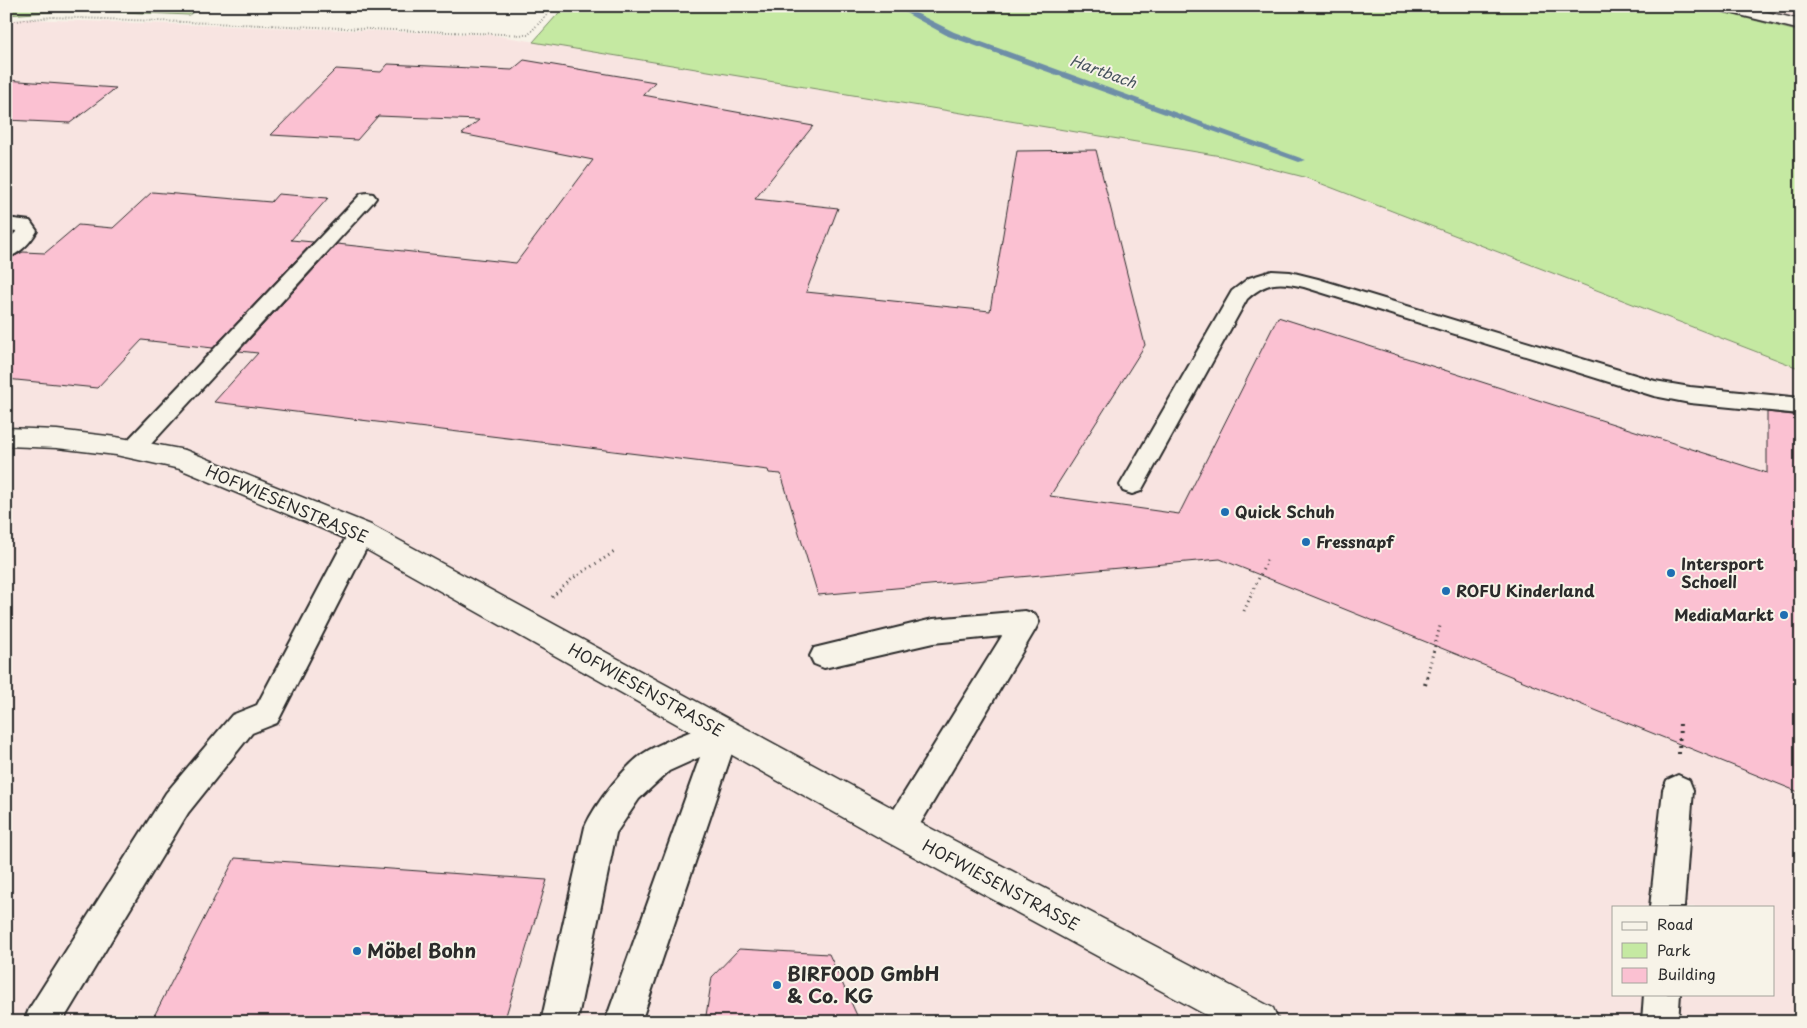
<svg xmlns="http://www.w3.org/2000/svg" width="1807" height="1028" viewBox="0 0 1807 1028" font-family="'Playpen Sans',sans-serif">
<rect width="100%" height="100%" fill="#f7f3e8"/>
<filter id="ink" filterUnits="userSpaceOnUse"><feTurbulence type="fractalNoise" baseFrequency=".02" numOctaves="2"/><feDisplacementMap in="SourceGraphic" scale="10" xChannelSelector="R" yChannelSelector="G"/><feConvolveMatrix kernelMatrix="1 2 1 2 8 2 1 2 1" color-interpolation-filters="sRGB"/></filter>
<g filter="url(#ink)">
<g fill="#f8e4e1" fill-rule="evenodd">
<path d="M1698 6H1801V32Z"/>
<path d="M25 19 494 35 1221 156 1304 177 1801 369V1022H6V21ZM1613 907H1773V994H1613Z"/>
</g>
<g fill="#c5e9a2" stroke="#788a66">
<path d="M6 6H202L189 15 78 10 6 15Z"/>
<path d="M565 6H1698L1801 32V369L1304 177 1221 156 533 42Z"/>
</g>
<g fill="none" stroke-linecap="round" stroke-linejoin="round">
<path fill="#6e8ea7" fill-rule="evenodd" d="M893 6H902L954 32 1306 160 1299 162 948 36Z"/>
</g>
<g fill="#fbc1d2" stroke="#2b2b2b">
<path d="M524 60 655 82 643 95 813 126 755 199 838 208 806 292 990 311 1017 151 1096 150 1145 345 1050 496 1179 514 1278 317 1767 473V412L1801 416V793L1220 559 818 595 781 474 769 473 768 470 214 402 258 353 239 351 337 244 516 263 593 160 462 134 479 120 378 116 357 140 271 135 336 69 381 72 388 64 512 70Z"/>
<path d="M6 80 116 88 70 123 6 120Z"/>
<path d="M152 192 271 202 278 194 328 198 291 240 313 242 213 348 142 340 97 388 6 379V260L23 252 45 253 78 225 113 228Z"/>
<path d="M235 858 547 880 504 1022H151Z"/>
<path d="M739 949 829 954 860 1022H705L712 977Z"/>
</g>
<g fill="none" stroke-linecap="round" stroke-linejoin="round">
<g stroke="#2b2b2b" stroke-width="4">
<g id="lane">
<path d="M367 193 373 194 376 198 373 202 141 455 133 458 125 455 121 449 125 443 361 194Z"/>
<path d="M6 218 30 221 37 231C30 243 20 254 6 258V242L17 231 6 230Z"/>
<path d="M1272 271 1290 272 1318 279 1655 381 1690 387 1801 398V414L1690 403 1654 396 1304 287C1279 281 1267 281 1247 299L1141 491 1132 494 1123 491 1120 485 1232 291 1249 278Z"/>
<path d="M361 523 370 526 374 533 277 723 252 733 188 813 62 1022H24L29 1009 166 793 232 715 257 705 352 526Z"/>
<path d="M1025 611 1035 614 1039 622 1035 630 910 841 899 845 888 841 883 830 888 819 1002 636 933 643 824 668 814 664 810 656 814 648 933 619Z"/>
<path d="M724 719 734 723 739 732 641 1022H605L700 757 669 771 639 799 616 833 577 1022H541L585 827C595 804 627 762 649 750 672 738 699 728 724 719Z"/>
<path d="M1678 775 1689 780 1693 790 1684 907H1650L1663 790 1667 780Z"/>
<path d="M1644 994H1680L1678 1022H1642Z"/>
</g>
</g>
<g stroke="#2b2b2b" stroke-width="3">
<g id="street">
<path d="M1713 6H1742L1801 20V30L1715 9Z"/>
<path d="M6 428 57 430 116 437 185 450 371 525 911 818 1273 1008 1279 1022H1219L887 842 351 541 180 469 116 455 57 448 6 446Z"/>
</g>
</g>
<path stroke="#2b2b2b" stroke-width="2" stroke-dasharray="0.5 2.5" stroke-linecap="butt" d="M6 22 52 17 528 35 555 6"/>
<g stroke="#2b2b2b" stroke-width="3" stroke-dasharray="1 4" stroke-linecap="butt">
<path d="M552 597 573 578 616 551"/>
<path d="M1244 611 1268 558"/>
<path d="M1427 676 1440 626"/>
</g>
<g stroke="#2b2b2b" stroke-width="4" stroke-dasharray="2 5" stroke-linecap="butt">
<path d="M1425 685 1428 675"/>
<path d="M1679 754 1680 722"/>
</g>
<use href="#lane" fill="#f7f3e8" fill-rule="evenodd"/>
<use href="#street" fill="#f7f3e8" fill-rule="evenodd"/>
</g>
</g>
<g fill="#1f6fb2" stroke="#f7f3e8" stroke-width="2">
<circle cx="1225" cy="512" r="5"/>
<circle cx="1306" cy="542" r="5"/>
<circle cx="1671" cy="573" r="5"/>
<circle cx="1446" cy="591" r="5"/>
<circle cx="1784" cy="615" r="5"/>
<circle cx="357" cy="951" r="5"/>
<circle cx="777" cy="985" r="5"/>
</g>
<g text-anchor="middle" stroke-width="4" stroke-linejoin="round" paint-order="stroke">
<g font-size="15" font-style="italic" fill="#47545e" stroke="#f7f3e8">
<text transform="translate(1103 72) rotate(20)" y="5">Hartbach</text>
</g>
<g font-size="16" fill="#2b2b2b" stroke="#f7f3e8">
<text transform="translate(287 504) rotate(23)" y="6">HOFWIESENSTRASSE</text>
<text transform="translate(646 690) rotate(29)" y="6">HOFWIESENSTRASSE</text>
<text transform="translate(1001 885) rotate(28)" y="6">HOFWIESENSTRASSE</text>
</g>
<g font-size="16" font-weight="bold" fill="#2b2b2b" stroke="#f7f3e8" text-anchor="start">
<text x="1235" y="518">Quick Schuh</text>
<text x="1316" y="548">Fressnapf</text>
<text x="1681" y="570">Intersport<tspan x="1681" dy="18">Schoell</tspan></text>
<text x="1456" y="597">ROFU Kinderland</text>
<text x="1774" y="621" text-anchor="end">MediaMarkt</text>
</g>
<g font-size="19" font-weight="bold" fill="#2b2b2b" stroke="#f7f3e8" text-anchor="start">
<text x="367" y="958">Möbel Bohn</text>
<text x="787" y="981">BIRFOOD GmbH<tspan x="787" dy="22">&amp; Co. KG</tspan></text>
</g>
</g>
<rect width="1807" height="1028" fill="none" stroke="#f7f3e8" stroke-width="25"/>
<rect x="12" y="12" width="1782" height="1003" fill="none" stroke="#2b2b2b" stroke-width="2" filter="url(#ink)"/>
<rect x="1612" y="906" width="162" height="90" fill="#f7f3e8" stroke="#a5a39c"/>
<rect x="1622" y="922" width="25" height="8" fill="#f7f3e8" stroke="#a5a39c"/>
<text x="1657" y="930" font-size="15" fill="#2b2b2b">Road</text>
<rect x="1622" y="943" width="25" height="15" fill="#c5e9a2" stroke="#a5a39c"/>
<text x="1657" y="956" font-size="15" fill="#2b2b2b">Park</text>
<rect x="1622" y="968" width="25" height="15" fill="#fbc1d2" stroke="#a5a39c"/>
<text x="1657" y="980" font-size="15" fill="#2b2b2b">Building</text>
</svg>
